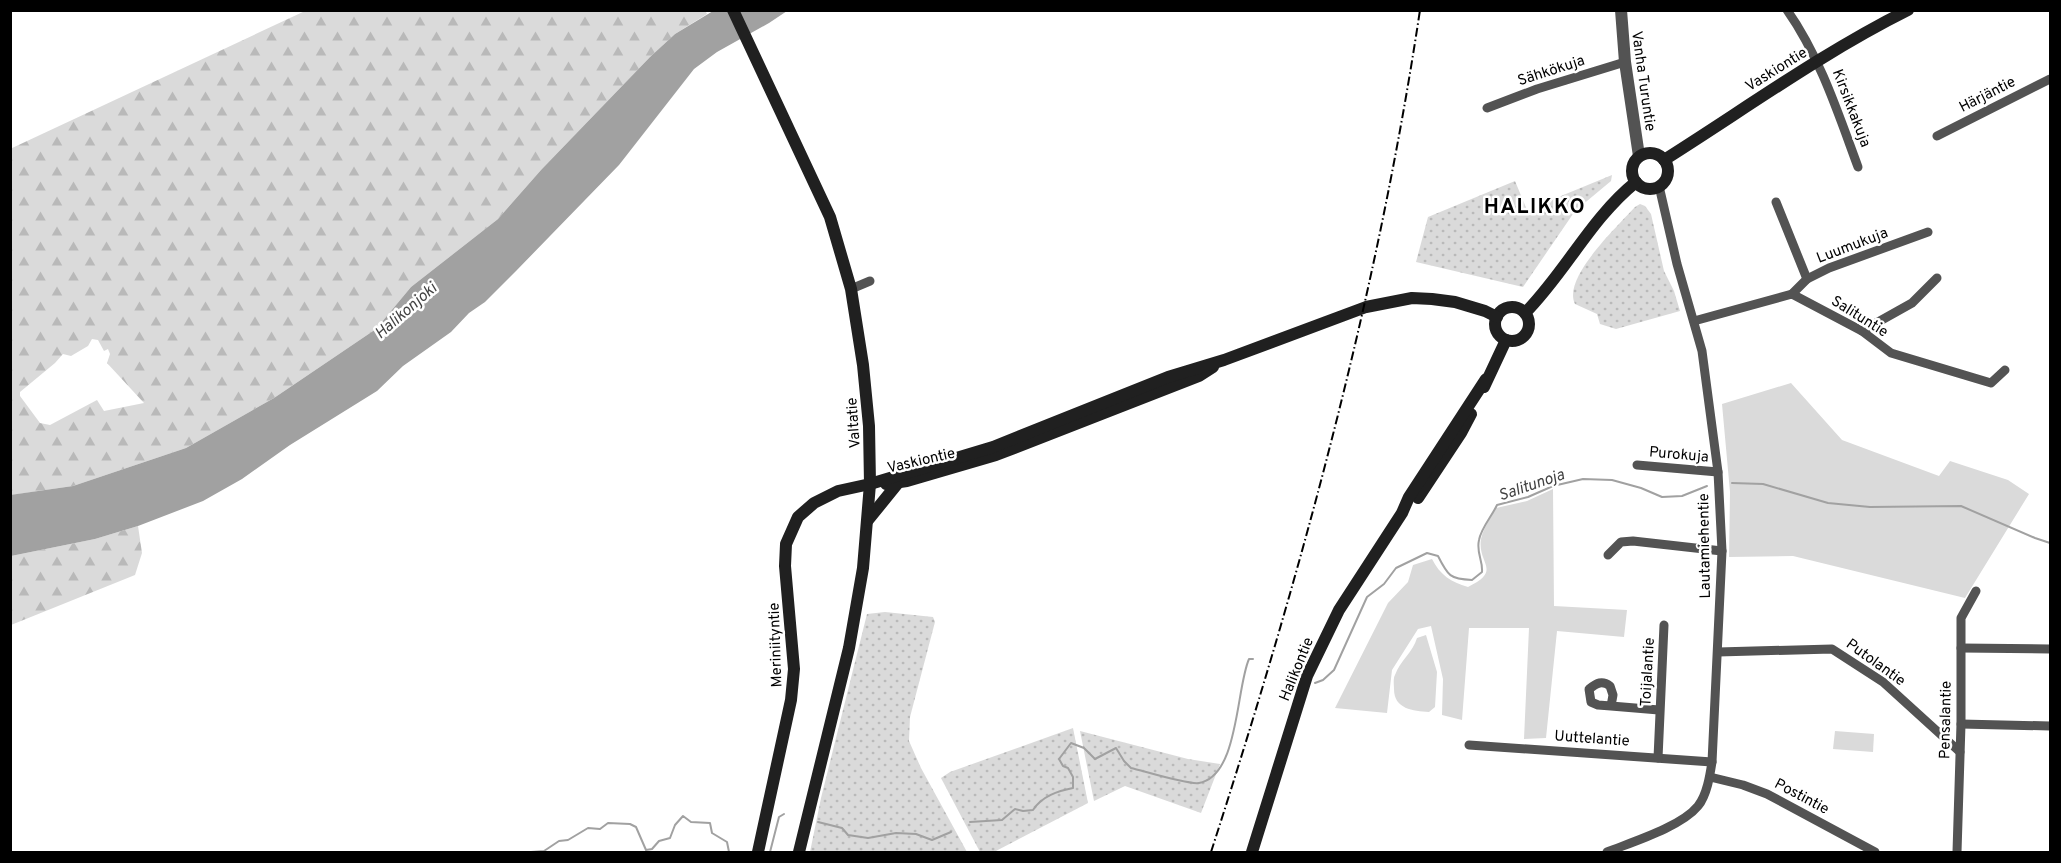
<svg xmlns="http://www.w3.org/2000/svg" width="2061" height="863" viewBox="0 0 2061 863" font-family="Overpass,sans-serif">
<defs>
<pattern id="grass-dots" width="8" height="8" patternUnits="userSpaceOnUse" patternTransform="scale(1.5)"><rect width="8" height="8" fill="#dadada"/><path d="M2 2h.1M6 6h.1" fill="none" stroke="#b9b9b9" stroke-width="1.8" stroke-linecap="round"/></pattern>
<pattern id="forest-firs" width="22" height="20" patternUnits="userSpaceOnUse" patternTransform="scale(1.5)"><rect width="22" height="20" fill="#dadada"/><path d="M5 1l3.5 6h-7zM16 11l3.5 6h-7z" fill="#b9b9b9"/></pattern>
</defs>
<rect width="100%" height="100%" fill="#fff"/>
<g fill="url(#grass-dots)">
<path d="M1612 175 1611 181 1575 211 1523 287 1416 262 1428 217 1515 181 1527 210Z"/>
<path d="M1640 204 1645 206 1651 214 1664 271 1674 291 1680 311 1616 329 1600 324 1597 314 1575 304C1562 278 1617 227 1635 207Z"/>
<path d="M885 612 933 617 935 622 910 717 909 741 921 768 967 852H810L821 798 867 614Z"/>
<path d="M1073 728 1088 803 994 852H980L941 778 950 772Z"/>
<path d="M1080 731 1188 759 1220 764 1201 813 1125 786 1094 801Z"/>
</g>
<g fill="url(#forest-firs)" fill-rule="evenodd">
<path d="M705 10 707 14 675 34 650 57 541 170 498 219 411 287 376 329 274 398 186 448 73 486 11 495 10 149 305 11ZM92 339 98 340 104 351 108 349 110 354 107 363 144 403 104 411 97 400 50 425 40 423 20 396V392L55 363 63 354 71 356 88 346Z"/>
<path d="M138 526 142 553 135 575 11 625V556L95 539Z"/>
</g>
<g fill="#dadada">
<path d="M1791 383 1842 440 1939 476 1950 461 2008 480 2029 494 1965 598 1793 556 1729 557 1730 492 1722 404Z"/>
<path d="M1553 489 1554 606 1627 610 1624 637 1557 631 1546 738 1524 739 1529 628H1469L1462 720 1442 715 1443 679 1431 626 1418 629 1392 670 1387 713 1335 708 1388 603 1408 582 1413 565 1432 559C1440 575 1451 582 1468 587 1503 570 1477 564 1481 539 1483 529 1491 517 1496 508L1527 501Z"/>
<path d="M1426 635 1437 672 1435 707 1429 712C1413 711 1394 709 1394 689 1394 685 1393 678 1395 675 1400 661 1413 652 1417 638Z"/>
<path d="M1835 731 1874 734 1873 752 1833 749Z"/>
</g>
<path fill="#a1a1a1" d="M713 11H787L769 23 717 52 694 69 619 165 516 271 485 302 469 313 451 332 403 366 377 391 290 445 242 479 203 501 138 526 95 539 11 556 10 495 73 486 186 448 274 398 376 329 411 287 498 219 541 170 650 57 675 34Z"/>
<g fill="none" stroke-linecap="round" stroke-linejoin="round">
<g stroke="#a1a1a1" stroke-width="2">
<path d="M1732 483 1763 484 1828 503 1870 507 1961 506 2035 538 2050 543"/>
<path d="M1315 683 1323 680 1334 670 1367 597 1384 584 1396 568 1427 553 1438 556C1448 576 1450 579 1472 580L1482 572C1483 560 1476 553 1479 540 1481 528 1492 516 1497 505L1528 497 1553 486 1583 479 1612 480 1641 488 1662 497 1682 496 1707 486"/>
<path d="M818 822 842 828 848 835 868 838 896 833 916 834 932 840 951 832"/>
<path d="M970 822 1002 820 1015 809 1023 811 1033 810C1042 796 1058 791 1073 788V777L1068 768 1063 766 1059 759 1071 743 1084 748 1095 759 1116 748 1124 761 1131 768C1144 771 1188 785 1199 783 1239 776 1236 688 1249 659H1253"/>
<path d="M531 852 544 851 559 841 568 840 588 828 600 829 608 823 630 824 636 827 646 850 652 849 659 841 670 838 675 825 683 816 691 822 710 823 712 833 727 842 729 852"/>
<path d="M770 852 779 817 784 814"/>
</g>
<g stroke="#535353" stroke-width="9">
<path d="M1787 10C1820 57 1838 113 1858 167"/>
<path d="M1487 108 1537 89 1625 62"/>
<path d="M1937 136 2050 79"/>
<path d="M1776 202 1807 279"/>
<path d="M851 289 870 281"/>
<path d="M1792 294 1807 279 1829 268 1928 232"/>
<path d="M1694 321 1792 294 1862 331 1891 353 1991 383 2005 370"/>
<path d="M1862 331 1912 303 1937 278"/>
<path d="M1637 465 1718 472"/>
<path d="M1608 555 1621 542 1633 541 1722 551"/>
<path d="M1961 648 2050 649"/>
<path d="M1718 652 1832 649 1883 682 1960 752"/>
<path d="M1611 706 1598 705 1591 702 1589 689C1597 683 1602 680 1610 686L1613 695 1611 706 1659 710"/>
<path d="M1961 724 2050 726"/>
<path d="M1469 745 1712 762"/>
<path d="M1658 758 1664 625"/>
<path d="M1710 777 1743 785 1767 794 1875 852"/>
<path d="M1607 852C1632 842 1681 827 1698 806 1707 795 1710 775 1712 762L1722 551 1718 472 1702 351 1677 264 1659 186"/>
<path d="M1957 852 1961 724V618L1976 591"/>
</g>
<path stroke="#535353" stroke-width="12" d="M1621 10 1625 62 1639 156"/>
<g stroke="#202020" stroke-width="12">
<path d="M733 10 830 217 851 289 863 365 869 426 870 484 863 568 849 648 799 852"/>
<circle cx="1650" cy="171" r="18"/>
<path d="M1664 160C1745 109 1822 53 1908 10"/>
<circle cx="1512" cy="324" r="17"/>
<path d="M1525 313C1565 273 1591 218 1636 182"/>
<path d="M1484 387 1506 340"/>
<path d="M886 484 907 481 996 455 1199 376 1213 367"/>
<path d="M1418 498 1461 433 1471 414"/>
<path d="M868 520 898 483"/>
<path d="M758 852 791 700 794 669 785 566 786 544 798 517 814 503 838 491 870 484 993 447 1168 377 1224 360 1366 307 1412 298 1432 299 1455 302 1485 311 1497 317"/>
<path d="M1252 852 1307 676 1339 610 1402 513 1409 497 1486 379"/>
</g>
<path stroke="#000" stroke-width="2" stroke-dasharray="9 3 1.5 3" stroke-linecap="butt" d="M1211 852C1300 577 1377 297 1420 10"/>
</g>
<g text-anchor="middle" stroke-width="5" stroke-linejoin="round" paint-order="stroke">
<g font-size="15" fill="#000" stroke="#fff">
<text transform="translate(1776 69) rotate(-32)" y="5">Vaskiontie</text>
<text transform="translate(1551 70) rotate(-18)" y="5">Sähkökuja</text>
<text transform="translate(1644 81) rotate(82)" y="5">Vanha Turuntie</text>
<text transform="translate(1987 94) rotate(-27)" y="5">Härjäntie</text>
<text transform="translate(1852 108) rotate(69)" y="5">Kirsikkakuja</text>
<text transform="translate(1852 245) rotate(-21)" y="5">Luumukuja</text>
<text transform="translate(1860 316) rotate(32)" y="5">Salituntie</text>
<text transform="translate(853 423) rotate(-94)" y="5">Valtatie</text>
<text transform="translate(1679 454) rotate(5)" y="5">Purokuja</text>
<text transform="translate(921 460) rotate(-13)" y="5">Vaskiontie</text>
<text transform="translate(1704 546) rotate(-91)" y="5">Lautamiehentie</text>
<text transform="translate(775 645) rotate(-92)" y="5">Meriniityntie</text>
<text transform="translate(1876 662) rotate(36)" y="5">Putolantie</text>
<text transform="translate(1296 669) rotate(-68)" y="5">Halikontie</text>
<text transform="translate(1647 672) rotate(-87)" y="5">Toijalantie</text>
<text transform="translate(1945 720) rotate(-89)" y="5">Pensalantie</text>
<text transform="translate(1592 738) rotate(4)" y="5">Uuttelantie</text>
<text transform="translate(1802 796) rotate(28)" y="5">Postintie</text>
</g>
<g font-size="16" font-style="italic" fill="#424242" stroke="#fff">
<text transform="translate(405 310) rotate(-41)" y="6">Halikonjoki</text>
<text transform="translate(1531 484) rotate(-19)" y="6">Salitunoja</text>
</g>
<g font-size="21" font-weight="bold" letter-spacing="1.5" fill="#000" stroke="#fff">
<text x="1535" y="213">HALIKKO</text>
</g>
</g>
<rect width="2061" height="863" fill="none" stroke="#000000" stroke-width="24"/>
</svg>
